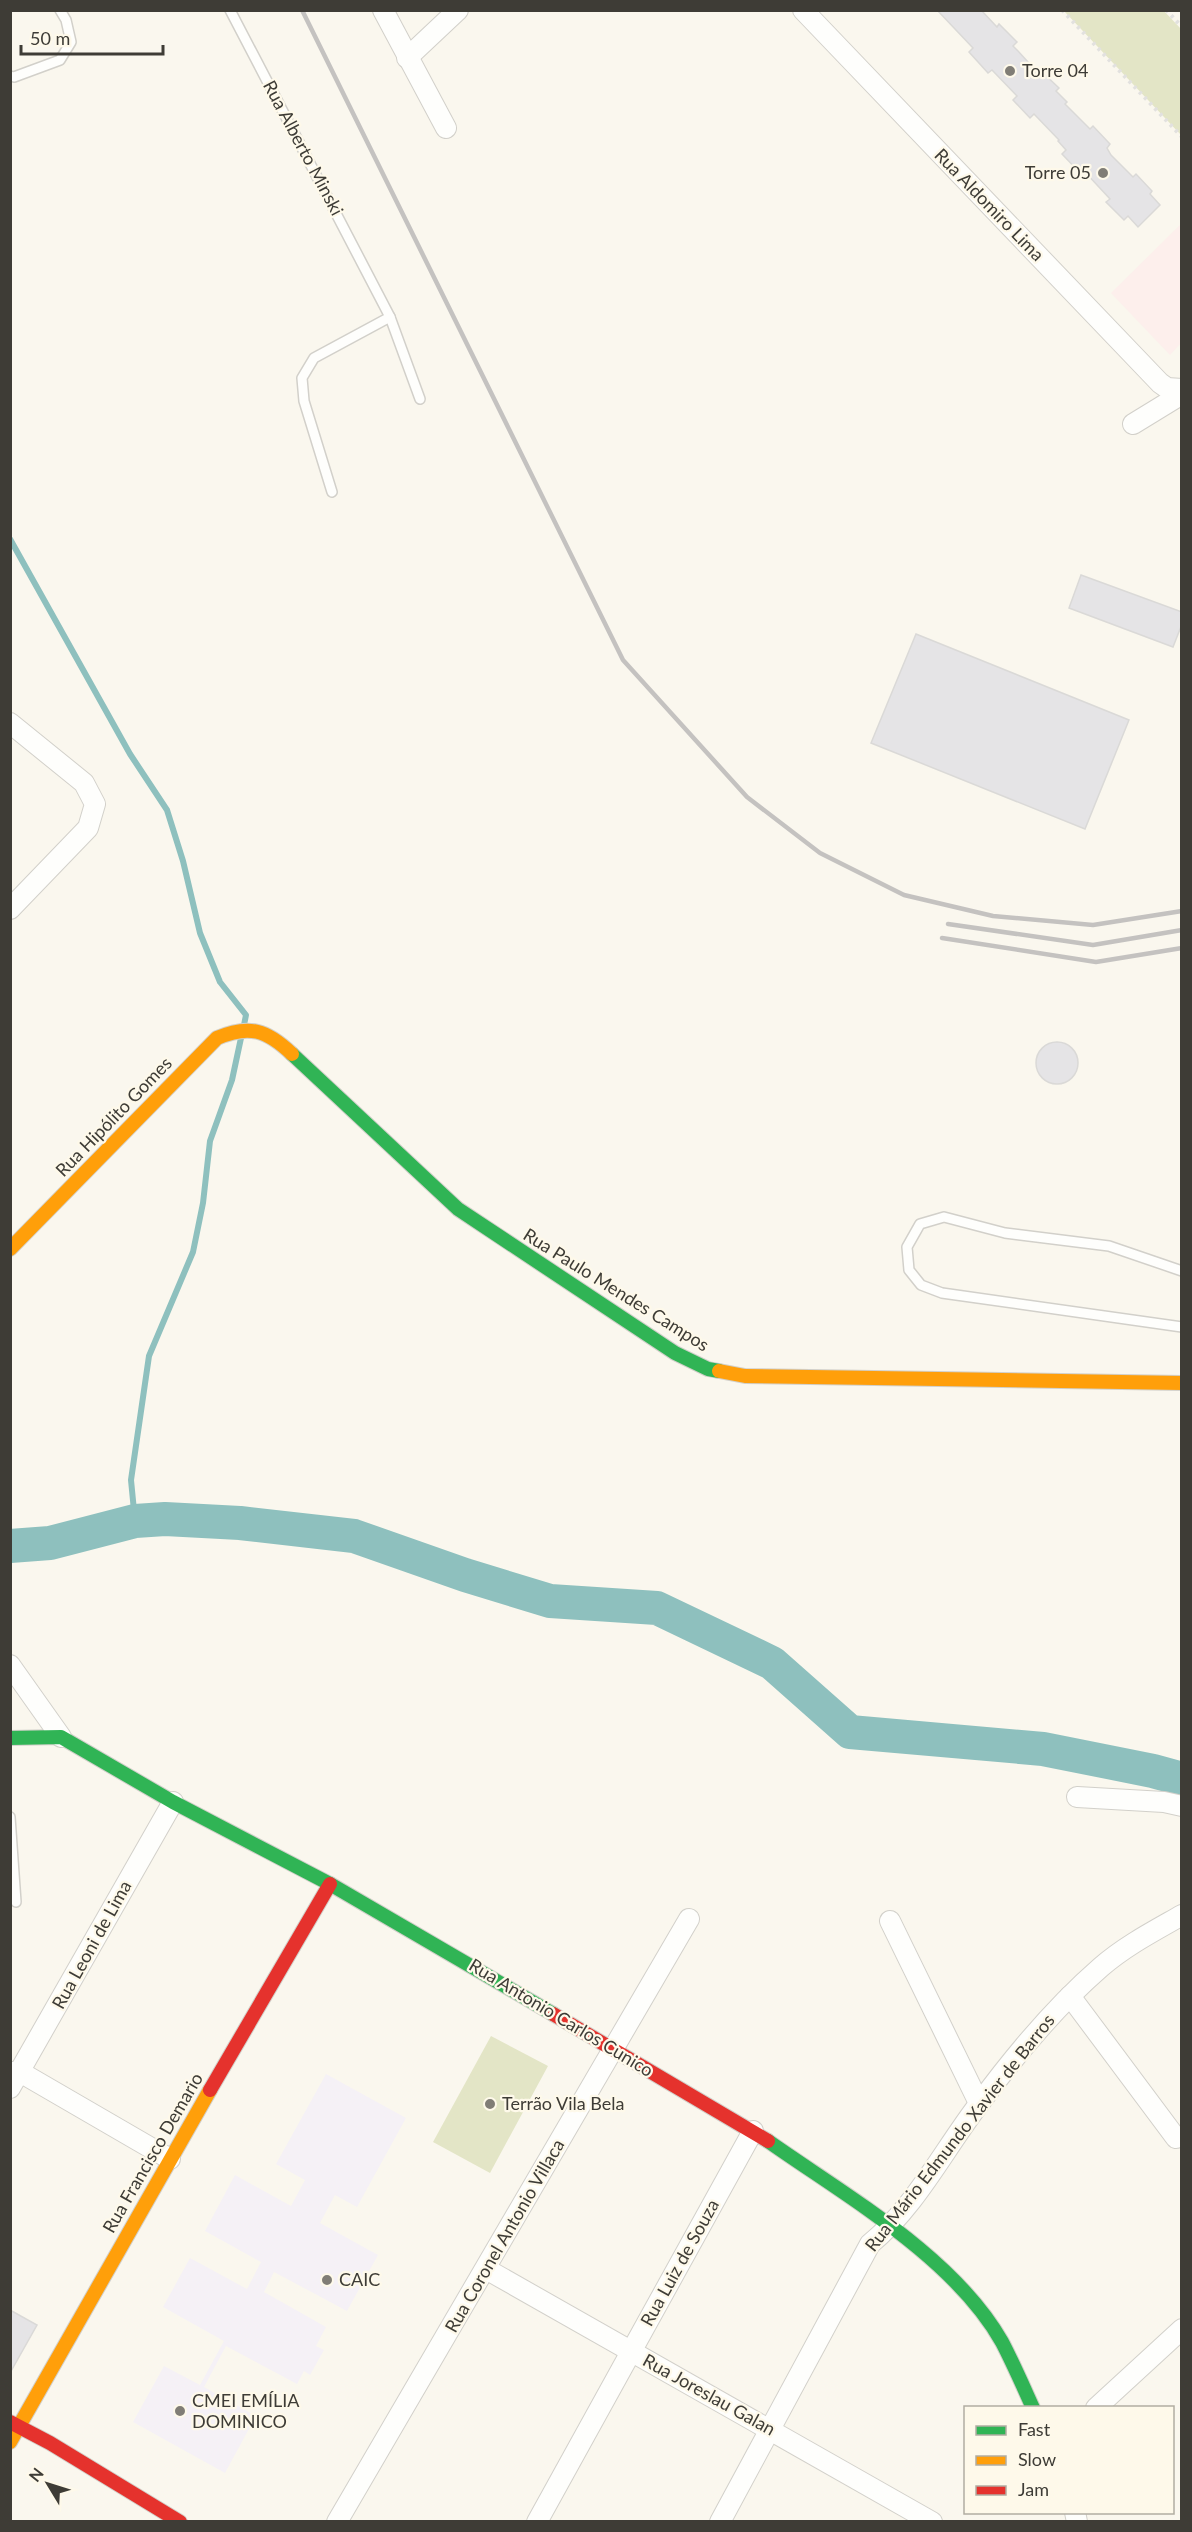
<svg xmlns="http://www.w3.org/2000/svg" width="1192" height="2532" viewBox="0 0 1192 2532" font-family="Lato,sans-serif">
<rect width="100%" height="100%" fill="#faf7ee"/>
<path fill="#fdefec" d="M1181 224V343L1170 355 1111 293Z"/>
<path fill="#f5f1f6" d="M326 2074 406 2118 357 2207 335 2195 320 2223 378 2255 347 2311 274 2272 264 2292 326 2327 316 2346 324 2350 310 2375 304 2371 297 2384 226 2346 204 2387 256 2416 225 2473 133 2422 164 2366 200 2385 224 2341 163 2307 190 2258 247 2289 261 2262 205 2231 235 2175 291 2206 305 2180 276 2164Z"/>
<g fill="#e3e5c6">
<path d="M1064 11H1164L1181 29V135Z"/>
<path d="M491 2036 548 2066 490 2173 433 2142Z"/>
</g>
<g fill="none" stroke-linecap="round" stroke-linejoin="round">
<g stroke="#8ec0be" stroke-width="6">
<path d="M10 539 130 754 167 810 183 861 200 933 220 982 246 1015 244 1025"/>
<path d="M135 1521 131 1480 149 1356 193 1252 203 1203 210 1141 232 1080 241 1038"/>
</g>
<path stroke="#8ec0be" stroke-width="34" d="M10 1546 50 1543 135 1521 165 1519 240 1523 354 1536 465 1575 550 1601 657 1608 772 1663 850 1732 1043 1749 1153 1771 1182 1779"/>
</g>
<g fill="#e5e4e6" stroke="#dad9d7" stroke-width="1.5">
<path d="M937 10H981L997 27 999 24 1017 42 1013 46 1018 51 1039 74 1042 72 1059 88 1056 91 1067 102 1065 104 1090 129 1093 126 1110 144 1107 148 1111 155 1133 177 1136 174 1152 191 1150 194 1160 205 1138 227 1128 216 1124 220 1106 202 1110 199 1085 172 1082 175 1062 154 1066 150 1058 141 1059 140 1034 114 1030 118 1013 100 1017 96 992 70 988 73 969 52 973 48Z"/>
<path d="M1081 575 1182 612V624L1173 647 1069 608Z"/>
<path d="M916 634 1129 720 1085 829 871 743Z"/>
<circle cx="1057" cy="1063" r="21"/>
<path d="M10 2310 37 2325 10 2373Z"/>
</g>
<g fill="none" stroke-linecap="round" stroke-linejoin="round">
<g stroke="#d2d0ca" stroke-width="12">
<g id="lane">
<path d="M230 10 390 317 314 358 302 378 304 401 332 492"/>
<path d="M10 76 14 77 60 60 71 42 66 20 60 10"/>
<path d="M390 317 420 399"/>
<path d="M1182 1271 1109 1246 1005 1233 944 1217 920 1224 907 1247 909 1270 921 1285 942 1293 1182 1327"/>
<path d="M10 1817 16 1902"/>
</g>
</g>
<g stroke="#d2d0ca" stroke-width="22">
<g id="street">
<path d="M383 10 446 128"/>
<path d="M803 10 1160 383 1167 388 1182 389"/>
<path d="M407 58 458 10"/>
<path d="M1133 424 1182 394"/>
<path d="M10 723 84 783 95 804 88 828 10 909"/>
<path d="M10 1665 61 1737"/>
<path d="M1077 1797 1164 1802 1182 1806"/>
<path d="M890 1921 979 2103"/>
<path d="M1070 1996 1176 2138"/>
<path d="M10 2072H20L170 2159"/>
<path d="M10 2088 173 1802"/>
<path d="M486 2269 932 2522"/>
<path d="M1096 2408 1182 2329"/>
<path d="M1075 2512 1077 2522"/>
<path d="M337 2522 689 1919"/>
<path d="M537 2522 753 2131"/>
<path d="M720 2522 870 2244C916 2206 943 2151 979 2104 1015 2055 1055 2007 1101 1967 1125 1946 1154 1931 1182 1915"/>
</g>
</g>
<g stroke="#d2d0ca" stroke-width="16">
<g id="fast">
<path d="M292 1054 458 1209 675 1353 708 1369 719 1371"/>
<path d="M10 1738 61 1737 173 1802 330 1884 553 2014"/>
<path d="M768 2141C846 2196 954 2257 1002 2342 1013 2363 1023 2386 1033 2408"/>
</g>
</g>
<g stroke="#d2d0ca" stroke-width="16">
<g id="slow">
<path d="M10 1249 217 1038C249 1024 267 1030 292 1054"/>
<path d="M719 1371 745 1376 1182 1383"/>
<path d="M10 2442 210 2090"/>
</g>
</g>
<g stroke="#d2d0ca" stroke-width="16">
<g id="jam">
<path d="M553 2014 768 2141"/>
<path d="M210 2090 330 1884"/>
<path d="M10 2422 50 2443 180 2522"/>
</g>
</g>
<g stroke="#e2e1df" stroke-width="4" stroke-dasharray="3 4.5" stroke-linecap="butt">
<path d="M1062 10 1182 137"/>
<path d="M1166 10 1182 27"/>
</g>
<use href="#lane" stroke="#fefefc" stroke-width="9"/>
<use href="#street" stroke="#fefefc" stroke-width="20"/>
<use href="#fast" stroke="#30b455" stroke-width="14"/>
<use href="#slow" stroke="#ff9f0a" stroke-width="14"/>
<use href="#jam" stroke="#e5322d" stroke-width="14"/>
<g stroke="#c4c2c0" stroke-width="4.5">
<path d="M302 10 623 660 747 797 820 853 904 895 993 916 1093 925 1182 911"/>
<path d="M948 924 1093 945 1182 930"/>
<path d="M942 938 1096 962 1182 948"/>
</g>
</g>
<g fill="#807d76" stroke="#fef9ea" stroke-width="2">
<circle cx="1010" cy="71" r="6"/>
<circle cx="1103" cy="173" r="6"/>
<circle cx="490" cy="2104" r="6"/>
<circle cx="327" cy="2280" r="6"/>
<circle cx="180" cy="2411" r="6"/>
</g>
<g text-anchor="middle" stroke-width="4.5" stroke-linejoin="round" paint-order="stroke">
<g font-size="18" fill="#3e3c36" stroke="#fef9ea" text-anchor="start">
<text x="1022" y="77">Torre 04</text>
<text x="1091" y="179" text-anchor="end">Torre 05</text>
<text x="502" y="2110">Terrão Vila Bela</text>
<text x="339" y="2286">CAIC</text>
<text x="192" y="2407">CMEI EMÍLIA<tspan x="192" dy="21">DOMINICO</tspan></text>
</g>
<g font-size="18" fill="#3e3c36" stroke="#fef9ea">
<text transform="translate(303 148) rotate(62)" y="6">Rua Alberto Minski</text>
<text transform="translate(989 205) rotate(46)" y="6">Rua Aldomiro Lima</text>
<text transform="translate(114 1117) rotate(-46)" y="6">Rua Hipólito Gomes</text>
<text transform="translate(616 1290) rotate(32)" y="6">Rua Paulo Mendes Campos</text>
<text transform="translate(92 1945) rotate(-61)" y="6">Rua Leoni de Lima</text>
<text transform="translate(561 2018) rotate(31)" y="6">Rua Antonio Carlos Cunico</text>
<text transform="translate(960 2133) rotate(-52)" y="6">Rua Mário Edmundo Xavier de Barros</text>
<text transform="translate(153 2153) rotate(-60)" y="6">Rua Francisco Demario</text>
<text transform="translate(505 2236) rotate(-60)" y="6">Rua Coronel Antonio Villaca</text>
<text transform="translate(680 2263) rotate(-61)" y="6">Rua Luiz de Souza</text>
<text transform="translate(709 2395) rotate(29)" y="6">Rua Joreslau Galan</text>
</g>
</g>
<rect width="1192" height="2532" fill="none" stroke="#3e3c36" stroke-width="24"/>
<rect x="964" y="2406" width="210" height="108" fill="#fef9ea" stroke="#b1ada2" stroke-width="1.5"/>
<rect x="976" y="2426" width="30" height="9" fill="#30b455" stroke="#b1ada2" stroke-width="1.5"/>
<text x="1018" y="2436" font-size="18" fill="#3e3c36">Fast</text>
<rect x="976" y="2456" width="30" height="9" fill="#ff9f0a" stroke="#b1ada2" stroke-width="1.5"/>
<text x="1018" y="2466" font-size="18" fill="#3e3c36">Slow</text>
<rect x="976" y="2486" width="30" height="9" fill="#e5322d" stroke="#b1ada2" stroke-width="1.5"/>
<text x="1018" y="2496" font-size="18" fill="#3e3c36">Jam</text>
<g transform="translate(48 2484) rotate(308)" stroke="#fef9ea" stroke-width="4.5" paint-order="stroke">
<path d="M0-4.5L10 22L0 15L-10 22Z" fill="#3e3c36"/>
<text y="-9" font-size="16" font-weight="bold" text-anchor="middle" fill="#3e3c36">N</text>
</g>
<path d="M21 45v9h142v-9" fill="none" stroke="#3e3c36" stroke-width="3"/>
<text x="30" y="45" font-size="18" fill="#3e3c36" stroke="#fef9ea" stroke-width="4.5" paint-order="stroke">50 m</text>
</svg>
